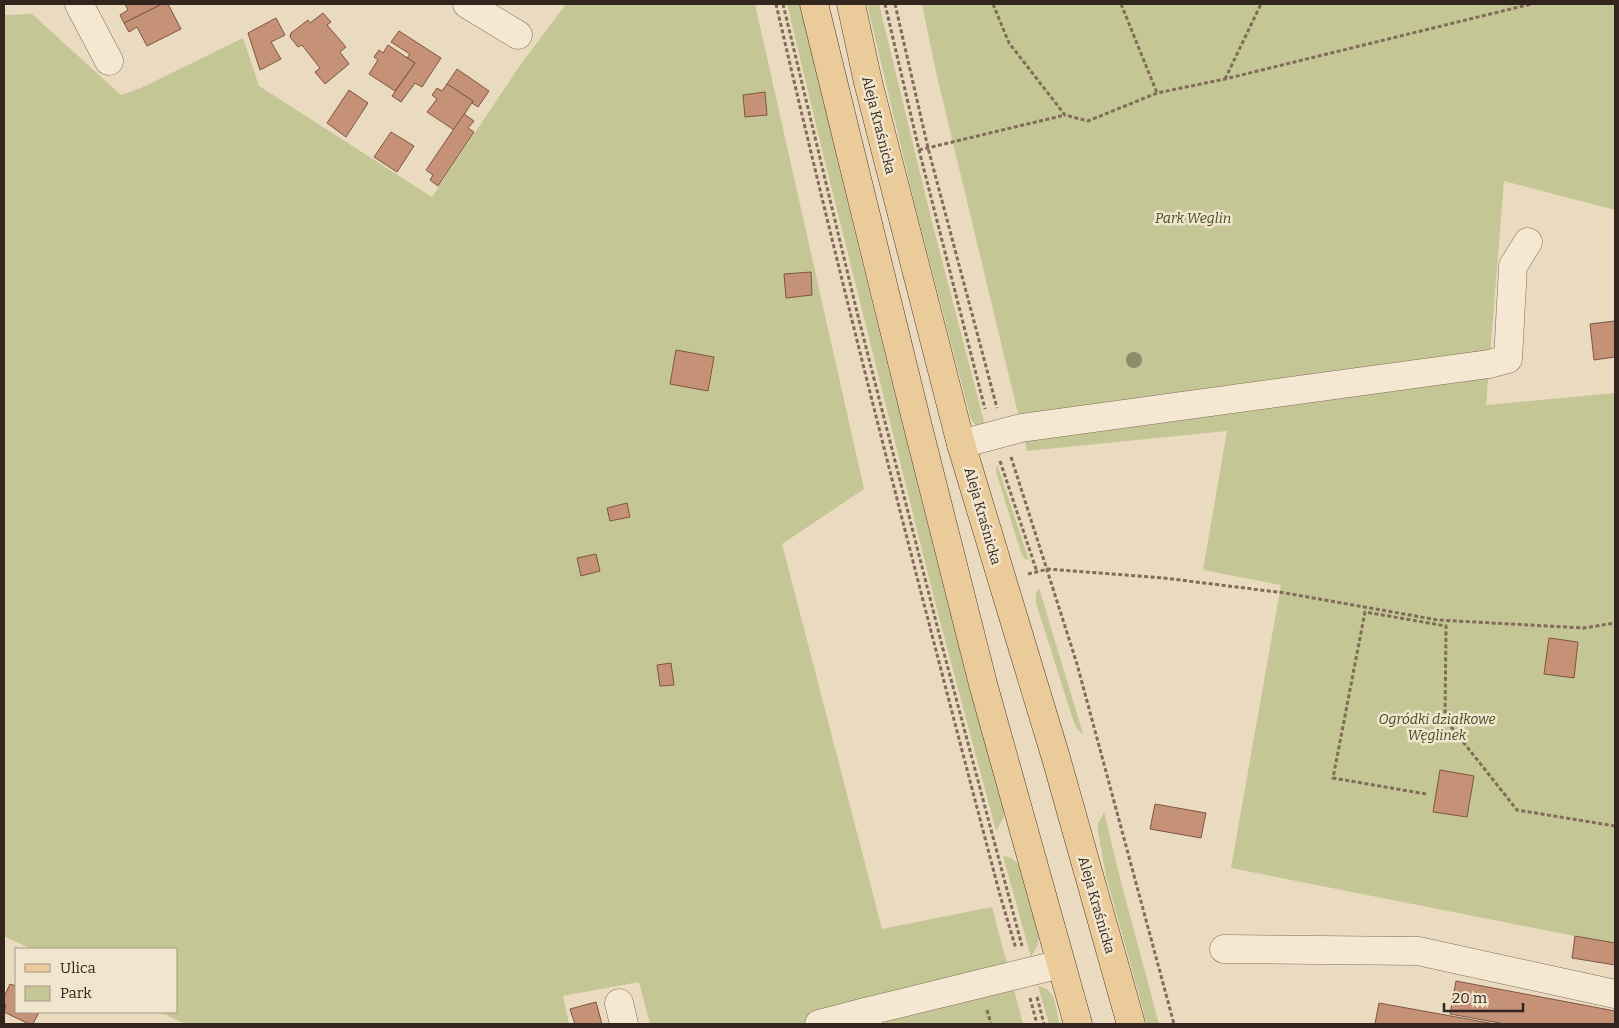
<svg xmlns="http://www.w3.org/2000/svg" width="1619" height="1028" viewBox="0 0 1619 1028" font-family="Bitter,serif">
<rect width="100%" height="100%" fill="#eadac0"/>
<g fill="#c4c695">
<path d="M566 4H755L864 489 782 544 882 929 992 907 1023 1024H650L639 982 563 996 569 1024H185L160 1012H176V949H31L4 936V15L32 14 121 95 141 88 243 38 259 86 432 197 521 64Z"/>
<path d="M787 4H800C864 272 929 541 1003 807L1004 817 996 831 937 610 825 162Z"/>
<path d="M867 4H879L931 218 986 429C977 426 973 425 970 416L915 205Z"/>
<path d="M922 4H1615V210L1504 181 1486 405 1615 393V944L1231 868 1281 585 1203 570 1227 431 1027 451 936 72Z"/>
<path d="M997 464 1029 560 1025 559 1021 553 996 471Z"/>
<path d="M1039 588 1083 734 1078 730 1074 723 1036 603V594Z"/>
<path d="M1104 812 1122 886 1159 1024H1147L1106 876 1098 831V824Z"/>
<path d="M1003 856C1012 857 1017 861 1021 869L1039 938 1037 946 1031 957Z"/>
<path d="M1038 986C1057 989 1056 1009 1059 1024H1049Z"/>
</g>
<g fill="#c59278" stroke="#7e5541">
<path d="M125 4H162L124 23 120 15 128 10Z"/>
<path d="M162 4H168L181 29 147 46 137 27 129 32 124 23Z"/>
<path d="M323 13 331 22 327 25 346 47 340 52 349 64 325 84 315 72 320 68 302 45 298 47 290 37 291 33 308 20 310 23Z"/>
<path d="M276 18 285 35 271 42 281 59 260 70 248 33Z"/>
<path d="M399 31 441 58 422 87 415 83 401 102 392 96 415 63 407 58 410 54 391 42Z"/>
<path d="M388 45 415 63 395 91 369 74 378 60 374 57 379 50 383 53Z"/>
<path d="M457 69 489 91 478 107 472 103 473 101 447 84Z"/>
<path d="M447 84 473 101 454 130 427 112 437 99 432 95 437 88 442 91Z"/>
<path d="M349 90 368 103 346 137 327 123Z"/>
<path d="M765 92 767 115 745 117 743 95Z"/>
<path d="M464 114 474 121 468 128 474 132 438 186 430 180 433 175 426 170Z"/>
<path d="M391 132 414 146 397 172 374 157Z"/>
<path d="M811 272 812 295 786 298 784 274Z"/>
<path d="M1615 321V357L1594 360 1590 324Z"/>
<path d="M676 350 714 357 708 391 670 384Z"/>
<path d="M627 503 630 517 610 521 607 508Z"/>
<path d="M596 554 600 571 581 576 577 558Z"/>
<path d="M1549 638 1578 642 1574 678 1544 674Z"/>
<path d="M671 663 674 685 660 686 657 665Z"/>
<path d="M1440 770 1474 776 1467 817 1433 812Z"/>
<path d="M1155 804 1206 813 1201 838 1150 829Z"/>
<path d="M1575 936 1615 943V965L1572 958Z"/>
<path d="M1456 981 1615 1011V1024H1505L1450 1014Z"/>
<path d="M10 984 16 986V1012H39L33 1024H29L4 1012 6 1005 4 1003V997Z"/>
<path d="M596 1002 602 1024H575L570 1009Z"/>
<path d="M1379 1003 1495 1024H1375Z"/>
</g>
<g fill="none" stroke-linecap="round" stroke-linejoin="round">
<g stroke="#816b59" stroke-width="29">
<g id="minor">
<path d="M79 4 109 61"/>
<path d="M467 4 518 35"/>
<path d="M961 444 1021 428 1489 364 1508 359 1513 266 1528 242"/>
<path d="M1224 949 1418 951 1615 994"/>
<path d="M619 1003 624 1024"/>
<path d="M819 1024 865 1012"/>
<path d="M868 1024 865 1012 1061 964"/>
</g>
</g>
<g stroke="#4f3b2d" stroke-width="29">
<g id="major">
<path d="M814 4 917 423 983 684 1078 1024"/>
<path d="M851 4 868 82 961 444 1056 758 1131 1024"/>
</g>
</g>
<g stroke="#816b59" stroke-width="3" stroke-dasharray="4 2.5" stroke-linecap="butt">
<path d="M776 4C845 302 922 599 1000 895L1016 949"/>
<path d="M783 4 857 312 944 653 1022 946"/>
<path d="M885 4 919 150 985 409"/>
<path d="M895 4 928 148 997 408"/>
<path d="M993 4 1009 43 1065 115 1088 121 1157 93 1225 79 1531 4"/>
<path d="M1121 4 1157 93"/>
<path d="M1225 79 1261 4"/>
<path d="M919 150 1065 115"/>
<path d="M1011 457 1077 664 1174 1024"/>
<path d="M1000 461 1037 572"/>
<path d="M1028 574 1048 569 1164 578 1285 593 1438 620 1584 628 1615 623"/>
<path d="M1426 794 1333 778 1365 612 1446 626 1445 719 1517 810 1615 826"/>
<path d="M1037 997 1044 1024"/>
<path d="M1030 998 1037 1024"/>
<path d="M987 1010 991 1024"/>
</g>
<use href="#minor" stroke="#f5e8d2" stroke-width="28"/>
<use href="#major" stroke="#ebcb99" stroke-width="28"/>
</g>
<circle fill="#8f8c6b" cx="1134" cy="360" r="8"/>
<g text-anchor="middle" stroke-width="5" stroke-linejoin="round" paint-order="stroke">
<g font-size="14" fill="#32251d" stroke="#f2e5ce">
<text transform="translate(879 125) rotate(76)" y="5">Aleja Kraśnicka</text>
<text transform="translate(983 516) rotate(74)" y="5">Aleja Kraśnicka</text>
<text transform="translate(1097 905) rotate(74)" y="5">Aleja Kraśnicka</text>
</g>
<g font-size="14" font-style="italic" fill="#454d25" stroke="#f2e5ce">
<text x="1193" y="223">Park Weglin</text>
<text x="1437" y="724">Ogródki działkowe<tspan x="1437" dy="16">Węglinek</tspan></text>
</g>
</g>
<rect width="1619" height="1028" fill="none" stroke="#32251d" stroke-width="10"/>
<rect x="15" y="948" width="162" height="65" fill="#f2e5ce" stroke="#a59887"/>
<rect x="25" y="964" width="25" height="8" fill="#ebcb99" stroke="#a59887"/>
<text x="60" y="973" font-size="15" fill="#32251d">Ulica</text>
<rect x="25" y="986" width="25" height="15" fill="#c4c695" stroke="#a59887"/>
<text x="60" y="998" font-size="15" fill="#32251d">Park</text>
<path d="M1444 1003v8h79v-8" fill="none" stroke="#32251d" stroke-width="2.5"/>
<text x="1452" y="1003" font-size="15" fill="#32251d" stroke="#f2e5ce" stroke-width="4" paint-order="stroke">20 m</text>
</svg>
